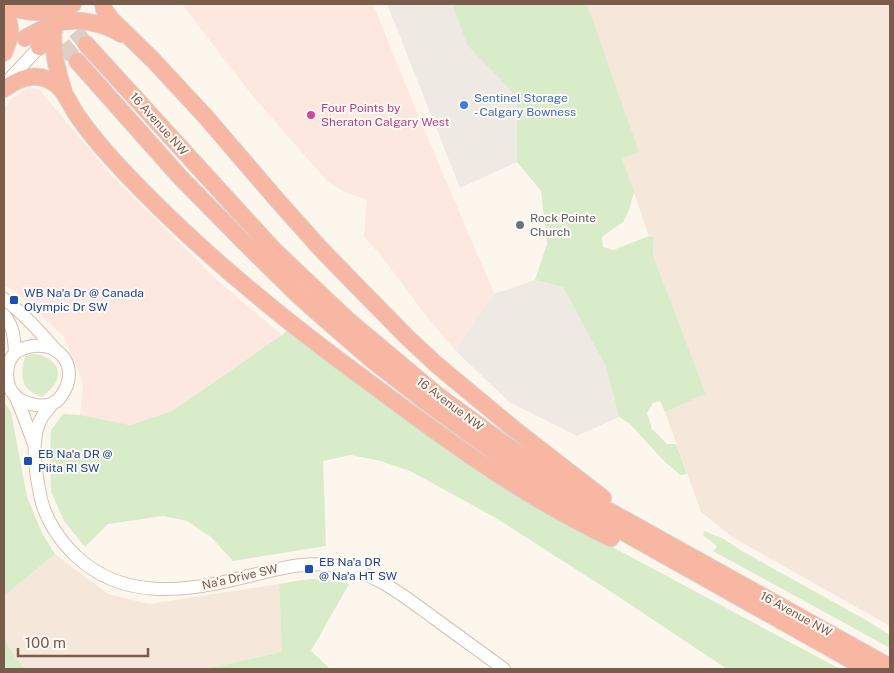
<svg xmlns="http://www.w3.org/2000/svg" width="894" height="673" viewBox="0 0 894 673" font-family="'Public Sans',sans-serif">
<rect width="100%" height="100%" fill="#fdf6ec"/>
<g fill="#f5e8da">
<path d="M587 4H890V626L734 538 701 512 665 412 706 394 653 255V245L655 238 649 236 622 158 638 152Z"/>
<path d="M55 554 108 594 149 604 279 584 282 652 207 669H25L14 657 5 641 4 634V597L5 595Z"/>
</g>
<g fill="#fde8e0">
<path d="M182 4H373L423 127 494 293 455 350 424 313 380 254 364 237 367 200 347 193 327 181 251 94Z"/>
<path d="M28 88 39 89 112 176 215 278 282 335 172 411 130 425 80 415 83 383 64 337 15 291 4 285V108L12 98Z"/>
</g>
<g fill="#efe9e4">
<path d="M387 4H453V6L467 45 517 97V162L460 188Z"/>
<path d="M535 280 563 287 606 367 619 417 577 436 509 402 455 350 494 293 504 291Z"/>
</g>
<g fill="#d8ecc9">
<path d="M453 4H587L639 152 622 158 634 192 629 210 623 222 602 237 603 247 613 250 649 236 655 238 653 245V255L706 394 665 412 660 401 653 403 647 413 652 429 667 444H676L687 474 680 475 663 460 630 424 619 417 606 367 563 287 535 280 547 244 541 191 517 162V97L467 45 453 6Z"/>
<path d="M288 329 551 514 840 669H727L616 595 496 518 412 472 381 461 351 455 323 461 326 546 233 561 211 537 187 521 163 516 108 524 85 547 64 521 51 491 50 450 51 430 63 414 80 415 130 425 172 411 282 335Z"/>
<path d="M33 354C47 354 64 366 56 382 53 388 47 392 42 397 20 389 20 376 25 356Z"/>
<path d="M4 402 11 412 27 497 42 533 55 554 5 595 4 597Z"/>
<path d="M704 531 724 539 742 551 866 620 890 635V648L713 551 717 546 703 535Z"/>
<path d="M312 579 330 580 349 584 311 651 330 669H206L282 652 279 584 295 581Z"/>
<path d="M4 634C7 648 16 659 25 669H4Z"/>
</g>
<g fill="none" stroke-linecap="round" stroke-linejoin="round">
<g stroke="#dcd0c4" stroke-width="16" stroke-dasharray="16 8" stroke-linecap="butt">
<path d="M60 13 86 44"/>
<path d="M47 26 77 61"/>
</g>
<g stroke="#d6c0b0" stroke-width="14">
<g id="secondary">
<path d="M4 85 45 41"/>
<path d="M4 299C23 313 39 331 54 348"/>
<path d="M4 315C14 327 14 338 15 353"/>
<path d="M33 346C60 343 77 365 65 390 63 393 61 397 58 400 48 410 25 405 15 396 5 385 4 364 15 353 20 349 27 347 33 346Z"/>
<path d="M15 395 24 417 34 444"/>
<path d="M54 402C50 407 46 412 42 417 29 438 36 475 41 499 46 520 60 541 76 556 122 600 185 592 241 578 274 570 308 559 342 567 377 574 405 597 434 618 457 635 481 652 504 669"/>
</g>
</g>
<g stroke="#dad1cd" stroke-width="18">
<g id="highway">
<path d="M59 4C47 31 55 65 64 92"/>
<path d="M103 4 104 9 112 20 154 61 205 116 278 201 320 248 352 281 407 337 437 365 514 429 603 498"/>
<path d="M4 5C19 11 38 14 55 11 61 10 67 6 73 4"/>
<path d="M4 13C14 26 10 39 4 53"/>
<path d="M25 38C34 33 43 28 53 24 75 17 102 22 121 34"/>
<path d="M86 44 274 250 350 322 436 394 503 443 593 502 890 667"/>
<path d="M39 47 50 22"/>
<path d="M77 61 180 177 241 239 299 296 326 320 372 360 422 399 508 462 582 509 867 669"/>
<path d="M4 89C22 76 42 70 60 88 68 97 72 109 79 118 93 138 110 157 127 175 170 220 217 263 265 302 300 331 337 359 374 386 449 442 526 498 611 538"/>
</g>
</g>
<use href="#secondary" stroke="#fff" stroke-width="12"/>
<use href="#highway" stroke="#f7b7a3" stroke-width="16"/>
</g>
<circle fill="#3f7fe0" stroke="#fffaf3" stroke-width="2" cx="464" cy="105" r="5"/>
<circle fill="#d1479c" stroke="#fffaf3" stroke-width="2" cx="311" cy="115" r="5"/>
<circle fill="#6b7280" stroke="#fffaf3" stroke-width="2" cx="520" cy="225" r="5"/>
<g fill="#1a4fb4" stroke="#fffaf3" stroke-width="2">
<rect x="9" y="295" width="10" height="10" rx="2.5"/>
<rect x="23" y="456" width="10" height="10" rx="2.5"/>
<rect x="304" y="564" width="10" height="10" rx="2.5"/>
</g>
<g text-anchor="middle" stroke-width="4" stroke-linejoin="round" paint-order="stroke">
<g font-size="12" fill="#366cbe" stroke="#fffaf3" text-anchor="start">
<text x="474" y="102">Sentinel Storage<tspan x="474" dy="14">- Calgary Bowness</tspan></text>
</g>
<g font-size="12" fill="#b23c85" stroke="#fffaf3" text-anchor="start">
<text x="321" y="112">Four Points by<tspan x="321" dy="14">Sheraton Calgary West</tspan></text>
</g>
<g font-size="12" fill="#7a5c4d" stroke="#fffaf3">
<text transform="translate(159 124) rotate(48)" y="4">16 Avenue NW</text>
<text transform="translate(450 404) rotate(37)" y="4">16 Avenue NW</text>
<text transform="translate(240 577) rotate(-13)" y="4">Na'a Drive SW</text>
<text transform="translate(796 614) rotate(29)" y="4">16 Avenue NW</text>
</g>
<g font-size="12" fill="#5b616d" stroke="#fffaf3" text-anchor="start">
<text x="530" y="222">Rock Pointe<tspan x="530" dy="14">Church</tspan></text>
</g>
<g font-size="12" fill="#164399" stroke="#fffaf3" text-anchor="start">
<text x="24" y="297">WB Na'a Dr @ Canada<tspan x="24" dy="14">Olympic Dr SW</tspan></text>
<text x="38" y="458">EB Na'a DR @<tspan x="38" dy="14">Piita RI SW</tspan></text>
<text x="319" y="566">EB Na'a DR<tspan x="319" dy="14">@ Na'a HT SW</tspan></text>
</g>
</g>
<rect width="894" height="673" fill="none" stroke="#7a5c4d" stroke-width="10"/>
<path d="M18 648v8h130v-8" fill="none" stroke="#7a5c4d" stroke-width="2.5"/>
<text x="25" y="648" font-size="15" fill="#7a5c4d" stroke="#fffaf3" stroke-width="4" paint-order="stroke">100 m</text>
</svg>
